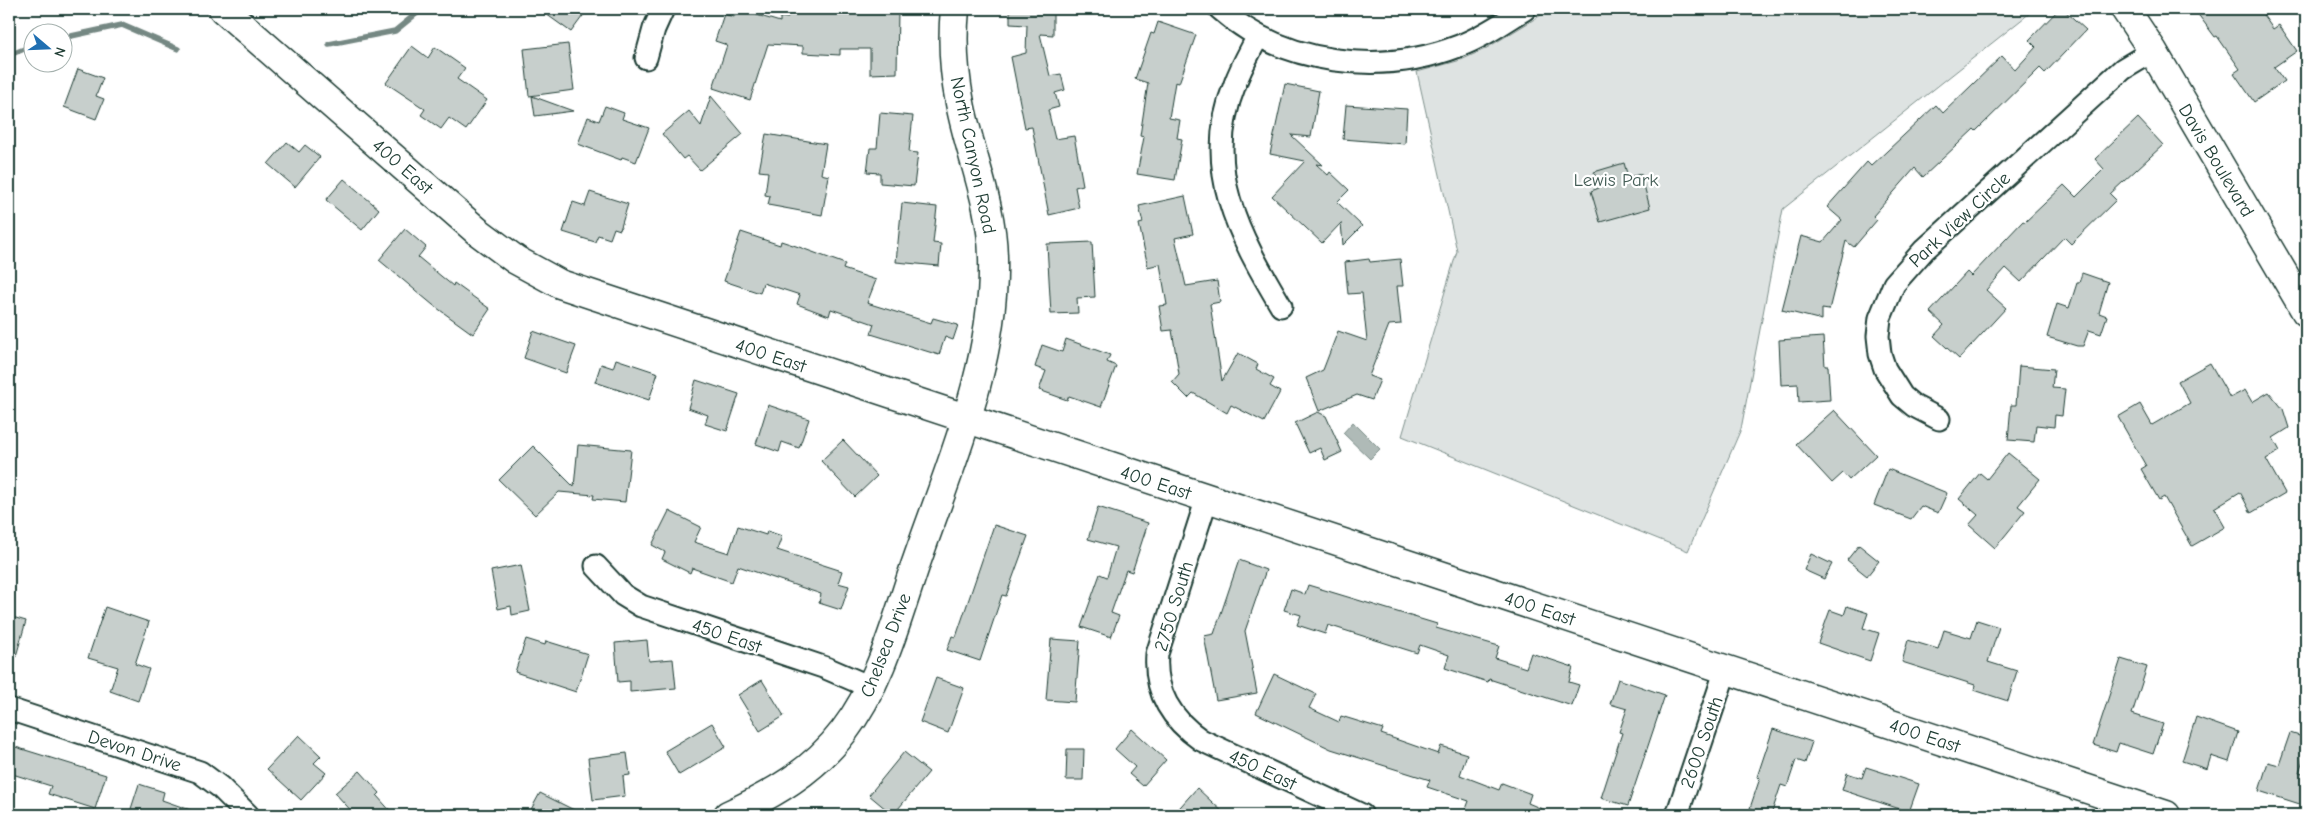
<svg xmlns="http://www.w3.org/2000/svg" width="2315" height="824" viewBox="0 0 2315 824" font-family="'Comic Neue',sans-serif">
<rect width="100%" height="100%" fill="#fff"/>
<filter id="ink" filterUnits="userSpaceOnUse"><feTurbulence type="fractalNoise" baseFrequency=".02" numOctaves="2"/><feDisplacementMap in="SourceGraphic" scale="10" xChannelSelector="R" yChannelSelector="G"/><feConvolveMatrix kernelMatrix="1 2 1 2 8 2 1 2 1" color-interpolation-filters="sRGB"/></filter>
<g filter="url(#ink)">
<path fill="#dee3e2" stroke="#7e908b" d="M1551 9H2035L1783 209 1741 429 1688 551 1402 436 1457 251 1417 72 1461 60 1485 49Z"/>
<path fill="#afbab7" stroke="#758883" d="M1353 422 1380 449 1370 459 1343 433Z"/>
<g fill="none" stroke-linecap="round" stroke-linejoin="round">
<g stroke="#758883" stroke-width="5.5">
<path d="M62 38 122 25 178 49"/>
<path d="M329 44 395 31 422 9"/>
<path d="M9 55 32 46"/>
</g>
</g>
<g fill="#c7cfcc" stroke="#1f3d34">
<path d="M539 9H588L571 32Z"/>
<path d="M737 9 780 22V17L788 18V9H898L897 73 870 74V49H840V55L803 53V46L768 44 750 100 713 88 727 45 715 41 724 14 734 17Z"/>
<path d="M1010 9H1053V35L1040 34 1050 76 1061 74 1065 90 1055 93 1059 107 1048 110 1055 139 1074 136 1083 185 1075 187 1079 208 1049 215 1032 127 1025 128 1011 57 1026 53 1027 25 1010 24Z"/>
<path d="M2059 9H2063L2086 30 2045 73 2040 68 1976 131 1974 129 1923 177 1915 168 1873 216 1877 220 1854 247 1846 241 1829 310 1822 309V320L1782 310 1801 236 1823 242 1842 220 1827 207 1867 162 1871 166 1936 105 1943 113 2002 56 2015 70 2036 47 2029 40Z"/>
<path d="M2194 9H2259L2273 29 2279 25 2297 51 2274 67 2284 81 2254 102 2234 73 2240 69 2217 36 2215 37Z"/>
<path d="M1158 22 1196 35 1179 83 1175 82 1169 118 1180 120 1177 138 1182 139 1175 180 1137 174 1144 137 1140 136 1148 83 1135 79 1151 33 1154 34Z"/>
<path d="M568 44 574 90 529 96 524 49Z"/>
<path d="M412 46 428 58 435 47 465 68 457 79 487 100 466 130 449 118 441 129 421 115 425 109 386 83Z"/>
<path d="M78 69 103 78 96 96 104 99 96 119 64 107Z"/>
<path d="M1285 84 1319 91 1311 137 1291 135 1323 165 1316 164 1328 175 1330 172 1349 190 1337 202 1362 226 1343 245 1341 223 1322 243 1272 196 1305 161 1270 154Z"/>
<path d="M532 96 573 111 535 116Z"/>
<path d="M711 96 743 134 700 170 687 156 683 159 662 134 689 111 701 126Z"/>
<path d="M1346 105 1407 109 1405 144 1343 139Z"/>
<path d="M605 106 624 113 622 119 649 128 636 162 622 157 621 160 578 144 588 117 599 121Z"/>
<path d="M880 113 913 116 909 152 918 153 914 186 880 183V173L867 172 870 148H877Z"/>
<path d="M2138 118 2163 145 2110 194 2116 200 2071 244 2064 237 2021 282 2006 268 1986 290 2006 308 1959 359 1934 336 1944 325 1930 312 1967 272 1971 276 2023 221 2025 222 2064 185 2076 197 2104 169 2095 159Z"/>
<path d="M766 134 826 144 821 174 829 176 822 215 768 205 770 196 765 195 768 172 759 171Z"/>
<path d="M287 142 299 152 305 145 320 157 295 187 268 164Z"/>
<path d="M1624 163 1628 177 1641 174 1650 208 1600 222 1591 191 1599 188 1594 172Z"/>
<path d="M344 179 379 209 362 230 326 200Z"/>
<path d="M590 192 628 204 620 230 614 228 610 239 598 235 595 242 563 232 573 202 585 206Z"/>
<path d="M1185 196 1193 234 1175 238 1186 286 1217 281 1220 302 1210 304 1222 381 1238 353 1258 364 1256 369 1274 379 1270 386 1280 392 1264 422 1231 405 1227 413 1193 393 1188 398 1172 382 1179 374 1172 330 1163 331 1159 306 1167 305 1160 264 1148 267 1139 224 1143 223 1139 206Z"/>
<path d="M902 203 937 207 933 243 941 244 939 266 896 262Z"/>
<path d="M405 229 426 247 418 257 453 286 454 283 490 309 473 334 433 305 379 260Z"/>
<path d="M741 232 780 245 781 241 799 247 845 264 843 269 876 280 867 303 931 323 933 318 958 325 953 340 945 337 939 355 871 334 874 324 831 309 829 316 797 304 800 295 763 283 760 293 724 281Z"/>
<path d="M1092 242 1095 297 1077 298 1078 313 1051 314 1047 244Z"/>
<path d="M1369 259 1370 262 1400 259 1403 286H1397L1401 324 1389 325 1369 376 1380 380 1372 400 1357 395 1319 411 1306 378 1323 370 1338 331 1367 341 1362 293 1348 294 1345 262Z"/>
<path d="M2082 273 2108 282 2099 313 2107 316 2101 334 2089 330 2083 346H2077L2047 337 2057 304 2069 308 2077 283H2079Z"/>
<path d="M533 331 576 346 566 373 524 358Z"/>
<path d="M1823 337 1825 366H1828L1830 400 1799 402 1798 384 1781 385 1779 340Z"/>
<path d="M1066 339 1110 355 1107 362 1116 366 1101 407 1069 396 1067 400 1039 390 1046 371 1035 367 1042 345 1062 352Z"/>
<path d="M616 359 658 373 649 400 595 382 601 364 613 368Z"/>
<path d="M2210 363 2230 398 2245 390 2252 402 2269 392 2283 409 2289 428 2273 438 2280 451 2266 459 2285 493 2251 513 2240 492 2214 508 2225 527 2192 546 2164 497 2159 500 2141 469 2146 466 2118 417 2140 404 2152 425 2190 403 2178 381Z"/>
<path d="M2019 366 2054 369 2052 388 2065 389 2062 416 2055 415 2054 427 2036 425 2034 442 2008 440 2011 405H2016Z"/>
<path d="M696 380 739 394 727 431 705 424 708 415 688 408Z"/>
<path d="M768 405 809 419 799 448 782 442 779 452 756 444Z"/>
<path d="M1834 410 1876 455 1849 480 1843 473 1832 483 1796 444Z"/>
<path d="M1318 412 1326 416 1342 452 1325 460 1320 448 1309 453 1295 423Z"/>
<path d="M843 440 877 476 855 497 821 461Z"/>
<path d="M578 445 631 450 625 502 593 499 594 495 559 492 535 515 499 480 533 446 574 487Z"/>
<path d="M2008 453 2040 479 2018 506 2025 511 1995 548 1969 525 1978 515 1959 499 1980 473 1987 479Z"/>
<path d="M1888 469 1947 493 1938 513 1921 506 1911 519 1874 505Z"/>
<path d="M1098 507 1148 523 1132 572 1126 570 1111 613 1119 616 1111 637 1081 627 1100 574 1107 577 1116 547 1088 539Z"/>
<path d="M669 511 701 527 694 542 729 553 738 526 766 535 767 531 782 536 777 550 842 571 838 583 849 586 841 610 819 603 821 594 738 566 732 582 692 568 690 573 662 559 665 552 652 545Z"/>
<path d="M994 525 1028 536 1006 596 1002 595 980 661 947 650 952 636 956 637Z"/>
<path d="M1859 545 1879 561 1867 576 1847 560Z"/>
<path d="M1811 554 1832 564 1824 579 1804 570Z"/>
<path d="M1239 560 1266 570 1245 631 1257 693 1216 700 1204 636 1214 634Z"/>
<path d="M521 565 530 611 512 615 511 606 498 609 491 571Z"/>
<path d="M1308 585 1437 624 1436 628 1499 646 1495 658 1526 668 1531 653 1573 667 1569 682 1579 685 1572 706 1489 679 1488 682 1445 668 1449 655 1420 645 1417 653 1328 625 1325 634 1297 625 1301 615 1284 610 1291 589 1305 594Z"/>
<path d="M1847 606 1868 613 1863 628 1879 633 1870 661 1818 643 1830 610 1844 615Z"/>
<path d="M105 607 149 622 135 664 149 669 138 701 110 691 118 667 88 658Z"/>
<path d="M9 616 26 621 13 667 9 666Z"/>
<path d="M1977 620 1999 627 1988 662 2017 671 2008 701 1974 690 1975 685 1902 662 1908 640 1938 649 1944 630 1971 638Z"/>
<path d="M526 639 545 645 546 641 588 654 576 692 515 672Z"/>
<path d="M1051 639 1080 641 1075 702 1046 700Z"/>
<path d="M647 640 649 661 673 659 676 688 630 692V681L618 682 615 643Z"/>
<path d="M2121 659 2147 667 2132 714 2163 724 2153 754 2119 743 2116 752 2093 745Z"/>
<path d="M1274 674 1316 694 1309 708 1339 722 1341 716 1383 729 1381 734 1438 754 1441 746 1467 754 1460 775 1499 790 1502 783 1531 794 1528 803 1556 815H1483L1466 809 1469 801 1427 787 1430 780 1331 749 1256 713Z"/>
<path d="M936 678 964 688 948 733 920 722Z"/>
<path d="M1618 679 1665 695 1628 806 1601 798 1622 733 1619 732 1627 709 1610 704Z"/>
<path d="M762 680 784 716 760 731 738 695Z"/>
<path d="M2196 717 2238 732 2229 762 2211 756 2207 769 2182 761Z"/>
<path d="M712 723 726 747 679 775 665 751Z"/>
<path d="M1132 729 1166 760 1143 786 1129 774 1135 767 1115 749Z"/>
<path d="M1773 729 1812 742 1805 763 1796 760 1787 787 1781 785 1771 815 1750 808 1760 778 1757 777Z"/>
<path d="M2290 733 2306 738V751L2299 772 2306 774V806L2259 791 2268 762 2279 765Z"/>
<path d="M299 735 321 756 314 763 326 773 301 800 267 769Z"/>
<path d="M9 745 106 775 95 809 48 794 51 786 9 773Z"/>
<path d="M1067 749H1084L1083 780H1066Z"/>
<path d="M904 752 929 772 893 815 869 795Z"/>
<path d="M627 753 630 775 623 776 625 796 593 800 588 758Z"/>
<path d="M1866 767 1919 784 1909 812 1842 790 1847 773 1862 778Z"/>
<path d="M360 771 380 793 377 796 394 815H355L335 793Z"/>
<path d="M139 784 164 792 162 800 199 813 198 815H129Z"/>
<path d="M1197 788 1226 815H1173Z"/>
<path d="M540 793 584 815H528Z"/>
</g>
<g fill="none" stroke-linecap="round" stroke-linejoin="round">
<g stroke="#1f3d34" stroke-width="25">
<g id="street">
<path d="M1220 9C1283 65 1381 76 1459 46 1483 37 1504 22 1525 9"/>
<path d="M1258 36C1250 52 1241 67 1235 84 1201 168 1239 235 1281 306"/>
<path d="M646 58 654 29 663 9"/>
<path d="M1939 419 1914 406 1902 396 1885 369 1880 354 1878 336 1880 318 1894 284 1924 250 2123 69 2153 51"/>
<path d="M1207 498 1157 654C1154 692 1171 719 1201 740L1362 815"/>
<path d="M596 566 623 595 641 606 826 668 870 687"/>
<path d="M9 709 200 772 220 787 248 815"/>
<path d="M1677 815 1726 669"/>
</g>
</g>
<g stroke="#1f3d34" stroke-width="31">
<g id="secondary">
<path d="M223 9 477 231 516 260 560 284 2166 815"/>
<path d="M2125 9 2153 51 2306 312"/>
<path d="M728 815C772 795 814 771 844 731 880 684 896 622 915 566 949 467 996 364 993 257 992 203 970 155 960 103 954 73 952 39 955 9"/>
</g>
</g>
<use href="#street" stroke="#fff" stroke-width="21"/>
<use href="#secondary" stroke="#fff" stroke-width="28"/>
</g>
</g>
<g text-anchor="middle" stroke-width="4.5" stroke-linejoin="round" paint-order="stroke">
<g font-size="19" fill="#1f3d34" stroke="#fff">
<text transform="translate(974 155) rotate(78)" y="7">North Canyon Road</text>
<text transform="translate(2217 160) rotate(59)" y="7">Davis Boulevard</text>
<text transform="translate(403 166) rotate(41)" y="7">400 East</text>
<text transform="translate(1959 219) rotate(-43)" y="7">Park View Circle</text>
<text transform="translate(771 355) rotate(18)" y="7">400 East</text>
<text transform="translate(1156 482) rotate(18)" y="7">400 East</text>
<text transform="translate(1173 606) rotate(-73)" y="7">2750 South</text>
<text transform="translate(1540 608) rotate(18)" y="7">400 East</text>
<text transform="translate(727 635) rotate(19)" y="7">450 East</text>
<text transform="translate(885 645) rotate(-69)" y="7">Chelsea Drive</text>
<text transform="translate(1925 735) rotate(18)" y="7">400 East</text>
<text transform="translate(1701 742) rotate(-71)" y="7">2600 South</text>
<text transform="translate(135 750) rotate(18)" y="7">Devon Drive</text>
<text transform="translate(1263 769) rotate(25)" y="7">450 East</text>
</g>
<g font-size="19" fill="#455e57" stroke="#fff">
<text x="1616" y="186">Lewis Park</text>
</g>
</g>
<rect width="2315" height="824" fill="none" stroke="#fff" stroke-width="30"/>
<rect x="15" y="15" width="2285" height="794" fill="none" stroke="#1f3d34" stroke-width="2" filter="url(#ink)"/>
<g transform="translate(48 48) rotate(109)"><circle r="24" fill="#ffffff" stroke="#a5b1ae"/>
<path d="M0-4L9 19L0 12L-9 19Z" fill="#1f6fb2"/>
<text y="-8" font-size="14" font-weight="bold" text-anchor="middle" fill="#1f3d34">N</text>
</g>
</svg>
